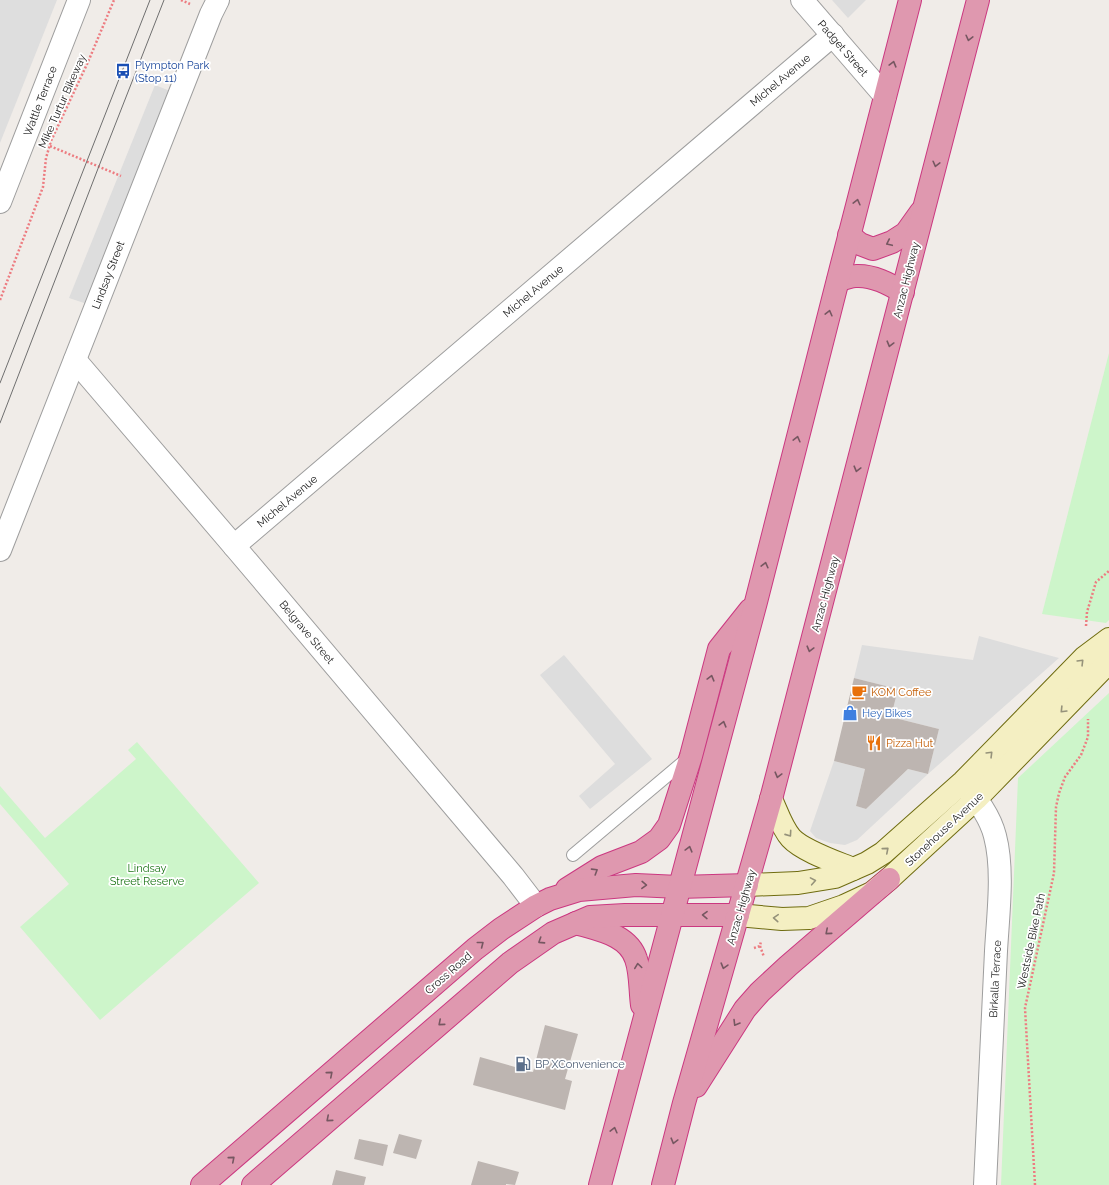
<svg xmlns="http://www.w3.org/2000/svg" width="1109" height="1185" viewBox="0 0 1109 1185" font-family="Raleway,sans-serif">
<rect width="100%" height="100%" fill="#f0ece8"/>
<path fill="#dedede" d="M0 0H57L0 143Z"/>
<g fill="#cdf5ca">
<path d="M1109 353V620L1106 623 1042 614Z"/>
<path d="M1109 693V1185H1001L1018 778Z"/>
<path d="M137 742 259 883 100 1020 20 927 69 884 0 804V786L45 838 136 759 128 750Z"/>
</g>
<g fill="#ddd">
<path d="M832 0H866L848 18Z"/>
<path d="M155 85 170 91 87 304 69 298Z"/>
<path d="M979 636 1059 658 928 774 857 840 845 845 830 843 816 838 810 831 834 761 865 769 856 806 866 809 908 769 928 774 939 729 891 717 898 689 854 678 862 645 973 660Z"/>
<path d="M564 655 652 759 590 809 579 796 615 764 540 675Z"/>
</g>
<g fill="#bdb5b1">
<path d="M854 678 898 689 891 717 939 729 928 774 908 769 866 809 856 806 865 769 834 761Z"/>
<path d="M545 1025 578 1034 565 1079 572 1081 565 1110 473 1085 480 1057 533 1072Z"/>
<path d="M399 1134 422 1140 416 1159 393 1153Z"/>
<path d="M359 1139 388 1145 383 1166 354 1159Z"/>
<path d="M478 1161 519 1172 515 1185 506 1184V1185H471Z"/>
<path d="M336 1170 366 1177 364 1185H332Z"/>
</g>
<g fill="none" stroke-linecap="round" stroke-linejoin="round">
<g stroke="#9e9e9e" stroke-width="14">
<path id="lane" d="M573 855 687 759"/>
</g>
<g stroke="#9e9e9e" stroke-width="24">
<g id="street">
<path d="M802 0 885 96"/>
<path d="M0 202 79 0"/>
<path d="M75 360 234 546 513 876 536 906"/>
<path d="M234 546 833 35"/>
<path d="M0 550 211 14 218 0"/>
<path d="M964 784C977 799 990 816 995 836 1004 870 998 915 996 951 993 1029 989 1107 985 1185"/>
</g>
</g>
<g stroke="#6f6c10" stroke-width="24">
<g id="secondary">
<path d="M771 799C777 812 782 828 791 838 803 851 836 862 853 869"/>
<path d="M747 885 798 883 835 877 867 863 883 853 963 782 1085 657 1109 639"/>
<path d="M738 915 782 919 809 918 844 906 872 893 889 879 976 799 1109 662"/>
</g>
</g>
<g stroke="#cb3880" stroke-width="24">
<g id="highway">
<path d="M849 235 860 244 873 249 892 242 906 233 921 212"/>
<path d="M838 281C843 279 850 276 856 276 873 275 889 284 903 292"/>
<path d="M567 889 602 867 641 852 659 839 669 825 691 756 719 649 750 610"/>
<path d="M576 923C598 930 628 934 636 959 641 973 640 991 642 1005"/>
<path d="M696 1086 745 1009 760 992 788 966 889 879"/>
<path d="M202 1185 475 949 501 929 536 906 550 899 579 890 636 885 679 887 747 885"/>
<path d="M253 1185 510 963 553 933 590 917 625 915H738"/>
<path d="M600 1185C651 990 705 797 756 602 808 402 857 200 910 0"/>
<path d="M663 1185 684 1103 771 799 978 0"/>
</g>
</g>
<g stroke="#ed7c81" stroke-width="2.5" stroke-dasharray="2 2" stroke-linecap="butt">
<path d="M181 0 190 4"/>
<path d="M50 146 121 176"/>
<path d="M0 300 43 187 46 158 51 141 88 62 114 0"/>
<path d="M1086 626 1087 612 1096 582 1109 571"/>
<path d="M760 946 764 957"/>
<path d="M754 948 760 946 761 941"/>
<path d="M1035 1185 1025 1008 1054 873 1056 807 1059 793 1065 777 1081 755 1088 737V719"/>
</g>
<use href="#lane" stroke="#fff" stroke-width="12"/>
<use href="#street" stroke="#fff" stroke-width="22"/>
<use href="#secondary" stroke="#f4efc2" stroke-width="22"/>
<use href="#highway" stroke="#df98af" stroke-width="22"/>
<g stroke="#6f6f6f" stroke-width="1">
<path d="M0 383 150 0"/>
<path d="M0 423 99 166 164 0"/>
</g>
</g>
<defs><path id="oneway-chevron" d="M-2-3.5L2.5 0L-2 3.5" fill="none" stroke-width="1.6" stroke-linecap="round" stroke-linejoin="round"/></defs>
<g stroke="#765761">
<use href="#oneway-chevron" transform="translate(969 38) rotate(104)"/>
<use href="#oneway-chevron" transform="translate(893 64) rotate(-75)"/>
<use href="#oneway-chevron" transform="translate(936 164) rotate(104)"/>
<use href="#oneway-chevron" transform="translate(857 202) rotate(-76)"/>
<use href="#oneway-chevron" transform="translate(889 243) rotate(155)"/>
<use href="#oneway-chevron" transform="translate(829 313) rotate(-76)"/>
<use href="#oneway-chevron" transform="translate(890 344) rotate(105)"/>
<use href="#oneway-chevron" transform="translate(797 439) rotate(-76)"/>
<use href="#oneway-chevron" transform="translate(857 469) rotate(105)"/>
<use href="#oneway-chevron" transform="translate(765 565) rotate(-76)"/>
<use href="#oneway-chevron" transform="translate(810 649) rotate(105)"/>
<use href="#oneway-chevron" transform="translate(711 678) rotate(-75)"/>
<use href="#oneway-chevron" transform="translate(723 724) rotate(-75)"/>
<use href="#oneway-chevron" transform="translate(778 775) rotate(105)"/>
<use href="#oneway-chevron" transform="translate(689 849) rotate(-75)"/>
<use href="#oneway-chevron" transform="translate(595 871) rotate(-32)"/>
<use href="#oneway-chevron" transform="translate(644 885) rotate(2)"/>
<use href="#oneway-chevron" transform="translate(705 915) rotate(-179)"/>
<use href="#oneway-chevron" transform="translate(828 932) rotate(139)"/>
<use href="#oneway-chevron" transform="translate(541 941) rotate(147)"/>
<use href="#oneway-chevron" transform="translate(481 944) rotate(-38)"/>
<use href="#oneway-chevron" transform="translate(638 966) rotate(-98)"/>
<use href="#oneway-chevron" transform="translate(724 966) rotate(106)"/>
<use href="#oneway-chevron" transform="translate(441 1023) rotate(139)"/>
<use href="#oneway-chevron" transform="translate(736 1023) rotate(121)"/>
<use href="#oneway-chevron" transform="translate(330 1074) rotate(-41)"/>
<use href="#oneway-chevron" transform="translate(329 1119) rotate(139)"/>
<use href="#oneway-chevron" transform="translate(614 1130) rotate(-76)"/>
<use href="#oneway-chevron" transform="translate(674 1141) rotate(105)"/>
<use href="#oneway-chevron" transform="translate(232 1159) rotate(-41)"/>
</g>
<g stroke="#95927a">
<use href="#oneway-chevron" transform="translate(1081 662) rotate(-45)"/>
<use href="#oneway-chevron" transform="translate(1063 710) rotate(134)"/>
<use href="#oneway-chevron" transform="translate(990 754) rotate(-45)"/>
<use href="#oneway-chevron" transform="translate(789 834) rotate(55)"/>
<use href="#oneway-chevron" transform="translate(886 850) rotate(-41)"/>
<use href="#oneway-chevron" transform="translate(813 881) rotate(-10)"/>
<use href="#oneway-chevron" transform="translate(776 918) rotate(-176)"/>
</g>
<defs>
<g id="bus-bare" transform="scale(1.2)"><path d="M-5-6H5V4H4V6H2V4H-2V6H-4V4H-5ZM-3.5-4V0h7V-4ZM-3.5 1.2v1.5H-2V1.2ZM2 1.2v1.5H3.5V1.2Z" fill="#1a4fb4" stroke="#fff" stroke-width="2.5" paint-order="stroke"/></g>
<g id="cafe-bare" transform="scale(1.2)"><path d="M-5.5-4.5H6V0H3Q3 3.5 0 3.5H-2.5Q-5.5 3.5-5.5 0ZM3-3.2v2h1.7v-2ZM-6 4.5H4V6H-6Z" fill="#e8710a" stroke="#fff" stroke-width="2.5" paint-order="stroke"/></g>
<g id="shop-bare" transform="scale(1.2)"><path d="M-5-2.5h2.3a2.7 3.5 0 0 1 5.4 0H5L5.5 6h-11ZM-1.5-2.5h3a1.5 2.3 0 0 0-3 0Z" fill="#3f7fe0" stroke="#fff" stroke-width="2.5" paint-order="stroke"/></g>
<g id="restaurant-bare" transform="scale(1.2)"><path d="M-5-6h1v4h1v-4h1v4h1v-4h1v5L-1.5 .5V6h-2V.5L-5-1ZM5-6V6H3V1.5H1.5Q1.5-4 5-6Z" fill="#e8710a" stroke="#fff" stroke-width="2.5" paint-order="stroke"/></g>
<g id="fuel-bare" transform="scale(1.2)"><path d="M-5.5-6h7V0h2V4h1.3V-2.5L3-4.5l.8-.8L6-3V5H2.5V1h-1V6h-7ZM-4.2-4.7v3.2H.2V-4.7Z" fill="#5c6f8a" stroke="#fff" stroke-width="2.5" paint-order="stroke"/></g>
</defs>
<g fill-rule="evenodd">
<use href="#bus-bare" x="123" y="71"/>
<use href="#cafe-bare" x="859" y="692"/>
<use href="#shop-bare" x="850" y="713"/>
<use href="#restaurant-bare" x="874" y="743"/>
<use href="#fuel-bare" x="523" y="1064"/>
</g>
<g text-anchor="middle" stroke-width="3.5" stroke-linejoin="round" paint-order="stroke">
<g font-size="11" fill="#212121" stroke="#fff">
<text transform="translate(843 48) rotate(49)" y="4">Padget Street</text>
<text transform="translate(780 80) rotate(-40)" y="4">Michel Avenue</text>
<text transform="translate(40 101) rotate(-69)" y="4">Wattle Terrace</text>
<text transform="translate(62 101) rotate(-66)" y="4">Mike Turtur Bikeway</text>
<text transform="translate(108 275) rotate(-69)" y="4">Lindsay Street</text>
<text transform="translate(906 280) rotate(-76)" y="4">Anzac Highway</text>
<text transform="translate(533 291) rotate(-40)" y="4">Michel Avenue</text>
<text transform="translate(287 501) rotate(-40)" y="4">Michel Avenue</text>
<text transform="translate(825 594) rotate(-75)" y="4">Anzac Highway</text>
<text transform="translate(307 632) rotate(50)" y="4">Belgrave Street</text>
<text transform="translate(944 829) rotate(-43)" y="4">Stonehouse Avenue</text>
<text transform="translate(741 907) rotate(-74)" y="4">Anzac Highway</text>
<text transform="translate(1031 941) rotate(-78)" y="4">Westside Bike Path</text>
<text transform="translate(448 973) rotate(-41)" y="4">Cross Road</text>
<text transform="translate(995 979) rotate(-87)" y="4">Birkalla Terrace</text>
</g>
<g font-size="11" fill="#164399" stroke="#fff" text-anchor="start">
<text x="135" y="69">Plympton Park<tspan x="135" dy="13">(Stop 11)</tspan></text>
</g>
<g font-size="11" fill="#c56008" stroke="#fff" text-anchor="start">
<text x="871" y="696">KOM Coffee</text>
<text x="886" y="747">Pizza Hut</text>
</g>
<g font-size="11" fill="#366cbe" stroke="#fff" text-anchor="start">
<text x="862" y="717">Hey Bikes</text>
</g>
<g font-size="11" fill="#1c7617" stroke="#fff">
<text x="147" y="872">Lindsay<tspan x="147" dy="13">Street Reserve</tspan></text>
</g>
<g font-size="11" fill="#4e5e75" stroke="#fff" text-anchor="start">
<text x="535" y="1068">BP XConvenience</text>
</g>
</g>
</svg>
